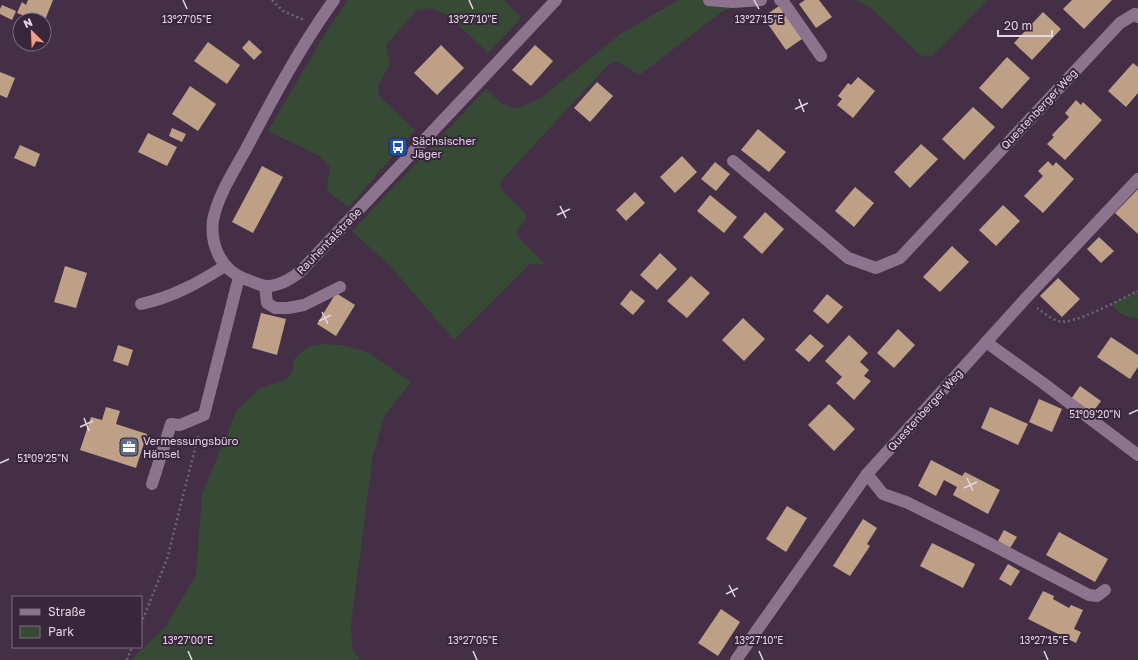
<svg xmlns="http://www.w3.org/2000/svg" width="1138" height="660" viewBox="0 0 1138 660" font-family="'Golos Text',sans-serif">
<rect width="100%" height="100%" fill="#442f47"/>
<g fill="#364a35">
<path d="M348 0H505L521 18 488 53 449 16 431 8 416 11 386 45 390 65 378 85 379 96 415 130 349 207 328 192 327 185 330 167 319 156 268 131 326 32Z"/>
<path d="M678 0H750L723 11 641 74 634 72 617 61 608 65 500 182 501 189 525 213 526 220 517 230 518 237 545 264H530L454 340 391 267 352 231 486 89 501 103 514 108 525 106 541 98 619 35Z"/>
<path d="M856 0H987L932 57 920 55 872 9Z"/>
<path d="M1138 291V318C1126 319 1118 312 1111 304Z"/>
<path d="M321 344 343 345 369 353 411 382 385 415 373 455 351 624 352 647 359 660H131L166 626 196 575 202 495 236 411 259 389 286 379 292 372 295 358 309 346Z"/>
</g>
<g fill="#bea087">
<path d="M28 0H53L45 20H35L17 13 22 2 26 5Z"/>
<path d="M805 0H819L832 17 816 28 799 4Z"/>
<path d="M1072 0H1112L1084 29 1063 9Z"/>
<path d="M2 5 16 11 12 20 0 14V9Z"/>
<path d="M779 6 802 39 786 50 763 17Z"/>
<path d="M1043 12 1061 29 1032 60 1014 43Z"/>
<path d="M249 40 262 52 254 60 242 48Z"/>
<path d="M208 42 240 65 227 84 194 61Z"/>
<path d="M441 45 464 68 437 95 414 73Z"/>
<path d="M535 45 553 61 531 86 512 70Z"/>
<path d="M1007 57 1030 78 1002 109 979 88Z"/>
<path d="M1133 63 1138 67V93L1126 107 1108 91Z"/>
<path d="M0 72 15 78 7 98 0 95Z"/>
<path d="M858 77 875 91 853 118 837 105 842 99 838 96 848 83 851 85Z"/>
<path d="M597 82 613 96 590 122 574 108Z"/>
<path d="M190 86 216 104 198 131 172 114Z"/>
<path d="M1076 100 1081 105 1083 102 1102 120 1065 160 1047 144 1054 137 1052 135 1069 117 1065 113Z"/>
<path d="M973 107 995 127 964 160 942 139Z"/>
<path d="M172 128 186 134 182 142 169 136Z"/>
<path d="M758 129 786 152 769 172 741 150Z"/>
<path d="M148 133 177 147 167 166 138 152Z"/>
<path d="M921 144 938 159 910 188 894 172Z"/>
<path d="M20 145 40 154 35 167 14 158Z"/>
<path d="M682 156 697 172 675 193 660 177Z"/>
<path d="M1048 161 1053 166 1056 162 1074 179 1043 213 1024 196 1043 176 1038 171Z"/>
<path d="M715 162 730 174 716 191 701 179Z"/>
<path d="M262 166 283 177 253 233 232 222Z"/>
<path d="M855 187 874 203 854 227 835 211Z"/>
<path d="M1138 189V234L1115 213Z"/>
<path d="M635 192 645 203 626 221 616 210Z"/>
<path d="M710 195 737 217 724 233 697 211Z"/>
<path d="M1003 205 1020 221 996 246 979 230Z"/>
<path d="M765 212 784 229 762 254 743 237Z"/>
<path d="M1099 237 1114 251 1101 263 1087 249Z"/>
<path d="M952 246 969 262 940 292 923 277Z"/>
<path d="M660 253 677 269 657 290 640 275Z"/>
<path d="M65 266 87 273 76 308 54 302Z"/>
<path d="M691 276 710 293 687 318 667 301Z"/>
<path d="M1058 278 1080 299 1062 317 1040 296Z"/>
<path d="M631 290 645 301 633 315 620 304Z"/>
<path d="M336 293 355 305 336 336 317 324Z"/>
<path d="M827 294 843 307 828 324 813 311Z"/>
<path d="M261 313 286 319 277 355 252 348Z"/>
<path d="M743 318 765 339 744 361 722 340Z"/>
<path d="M898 329 915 345 894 368 877 353Z"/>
<path d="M810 334 824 346 809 362 795 350Z"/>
<path d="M849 335 868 353 860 362 869 370 864 376 871 381 854 400 836 383 842 377 825 361Z"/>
<path d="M1111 337 1138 355V367L1130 379 1097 357Z"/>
<path d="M118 345 133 350 128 366 113 361Z"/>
<path d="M1080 386 1101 401 1092 413 1071 399Z"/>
<path d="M1039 399 1062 409 1052 432 1029 422Z"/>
<path d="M829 404 855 429 834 451 808 425Z"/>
<path d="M106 407 120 411 116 424 147 434 136 468 80 450 91 417 102 420Z"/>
<path d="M990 407 1028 424 1018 445 981 428Z"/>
<path d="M931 460 962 476 965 472 1000 490 988 514 953 495 957 487 944 480 936 496 918 486Z"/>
<path d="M787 506 807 518 786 552 766 539Z"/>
<path d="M863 519 877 528 867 544 870 546 850 576 833 566Z"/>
<path d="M1004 530 1017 537 1010 548 998 541Z"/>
<path d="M1059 532 1108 559 1095 582 1046 555Z"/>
<path d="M932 543 975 564 963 588 920 566Z"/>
<path d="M1008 564 1020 571 1011 586 999 579Z"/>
<path d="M1043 591 1054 596 1053 599 1069 608 1071 605 1083 610 1074 629 1081 632 1076 643 1028 619Z"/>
<path d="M721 609 740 622 718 656 698 643Z"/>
</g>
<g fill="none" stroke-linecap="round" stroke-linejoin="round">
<g stroke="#746277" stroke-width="2.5" stroke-dasharray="2 3" stroke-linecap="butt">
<path d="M272 0 283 11 304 20"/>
<path d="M1037 308C1043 312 1051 319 1058 321 1073 326 1122 298 1138 291"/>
<path d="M141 624 167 559 199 433"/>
<path d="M127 660 132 647"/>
</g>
<g stroke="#8c748f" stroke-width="12">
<path d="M334 0C300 47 273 98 246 149 234 171 218 195 213 220 210 245 221 270 245 279 251 281 259 285 265 286 279 287 291 279 301 271L556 0"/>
<path d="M709 0 733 2 761 0"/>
<path d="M780 0H782L821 56"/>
<path d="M733 161 848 258 876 268 900 258 1120 23 1135 14 1138 17"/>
<path d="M265 286 267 303 275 308H288L304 305 340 287"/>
<path d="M141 304C173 297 198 283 225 266"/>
<path d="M986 342 1043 383 1138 455"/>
<path d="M867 474 883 494 906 502 979 538 1089 595 1097 596 1105 590"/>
<path d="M152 484 171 424 180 425 204 415 239 277"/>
<path d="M736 660 867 474 1026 298 1138 179"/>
</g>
</g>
<path fill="none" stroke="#e3d6e5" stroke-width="1.5" d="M183 0 187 9M469 0 473 9M754 0 759 9M799 99 804 112M795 109 808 103M560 206 566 218M557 215 570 209M322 312 328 324M319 321 331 315M1129 414 1138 410M84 418 89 431M80 427 93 421M0 463 9 459M967 478 973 491M964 488 977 482M729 585 735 597M726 594 738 588M188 651 192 660M473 651 477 660M759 651 763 660M1044 651 1048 660"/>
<defs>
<g id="bus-square" transform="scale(1)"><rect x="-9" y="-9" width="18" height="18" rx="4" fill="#1a4fb4" stroke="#39253c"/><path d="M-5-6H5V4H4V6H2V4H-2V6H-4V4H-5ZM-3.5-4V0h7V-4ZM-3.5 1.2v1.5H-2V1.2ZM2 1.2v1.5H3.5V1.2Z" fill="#fff"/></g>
<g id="office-square" transform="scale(1)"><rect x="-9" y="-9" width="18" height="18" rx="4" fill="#5c6f8a" stroke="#39253c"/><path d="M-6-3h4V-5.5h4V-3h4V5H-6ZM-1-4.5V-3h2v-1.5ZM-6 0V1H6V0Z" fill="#fff"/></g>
</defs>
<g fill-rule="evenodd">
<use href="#bus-square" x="398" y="147"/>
<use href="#office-square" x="129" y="447"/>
</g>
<g text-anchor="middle" stroke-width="4" stroke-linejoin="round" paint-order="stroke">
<g font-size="11" fill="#e3d6e5" stroke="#39253c">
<text transform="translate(1039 109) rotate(-47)" y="4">Questenberger Weg</text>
<text transform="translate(329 241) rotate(-46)" y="4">Rauhentalstraße</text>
<text transform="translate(925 410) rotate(-48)" y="4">Questenberger Weg</text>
</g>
<g font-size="11" fill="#e3d6e5" stroke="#39253c" text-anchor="start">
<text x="412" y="145">Sächsischer<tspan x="412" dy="13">Jäger</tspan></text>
<text x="143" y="445">Vermessungsbüro<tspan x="143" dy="13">Hänsel</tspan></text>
</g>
</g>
<g font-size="10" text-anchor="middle" fill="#e3d6e5" stroke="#39253c" stroke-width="4" stroke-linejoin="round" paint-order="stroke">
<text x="759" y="23">13°27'15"E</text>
<text x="187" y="23">13°27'05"E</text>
<text x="473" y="23">13°27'10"E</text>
<text x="1095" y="418">51°09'20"N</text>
<text x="43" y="462">51°09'25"N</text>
<text x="188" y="644">13°27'00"E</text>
<text x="473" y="644">13°27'05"E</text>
<text x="759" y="644">13°27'10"E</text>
<text x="1044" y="644">13°27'15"E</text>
</g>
<rect x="12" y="596" width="130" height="52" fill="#39253c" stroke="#7d6c80"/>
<rect x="20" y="609" width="20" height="6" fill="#8c748f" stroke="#7d6c80"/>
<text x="48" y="616" font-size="12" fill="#e3d6e5">Straße</text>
<rect x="20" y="626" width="20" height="12" fill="#364a35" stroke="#7d6c80"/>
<text x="48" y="636" font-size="12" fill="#e3d6e5">Park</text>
<g transform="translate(32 32) rotate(336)"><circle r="19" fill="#39253c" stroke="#7d6c80"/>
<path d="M0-3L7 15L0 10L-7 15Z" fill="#f39f83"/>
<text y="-6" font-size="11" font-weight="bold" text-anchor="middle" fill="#e3d6e5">N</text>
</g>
<path d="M998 30v6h54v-6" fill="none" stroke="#e3d6e5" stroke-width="2"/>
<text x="1004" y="30" font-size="12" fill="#e3d6e5" stroke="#39253c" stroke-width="3" paint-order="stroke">20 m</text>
</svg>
